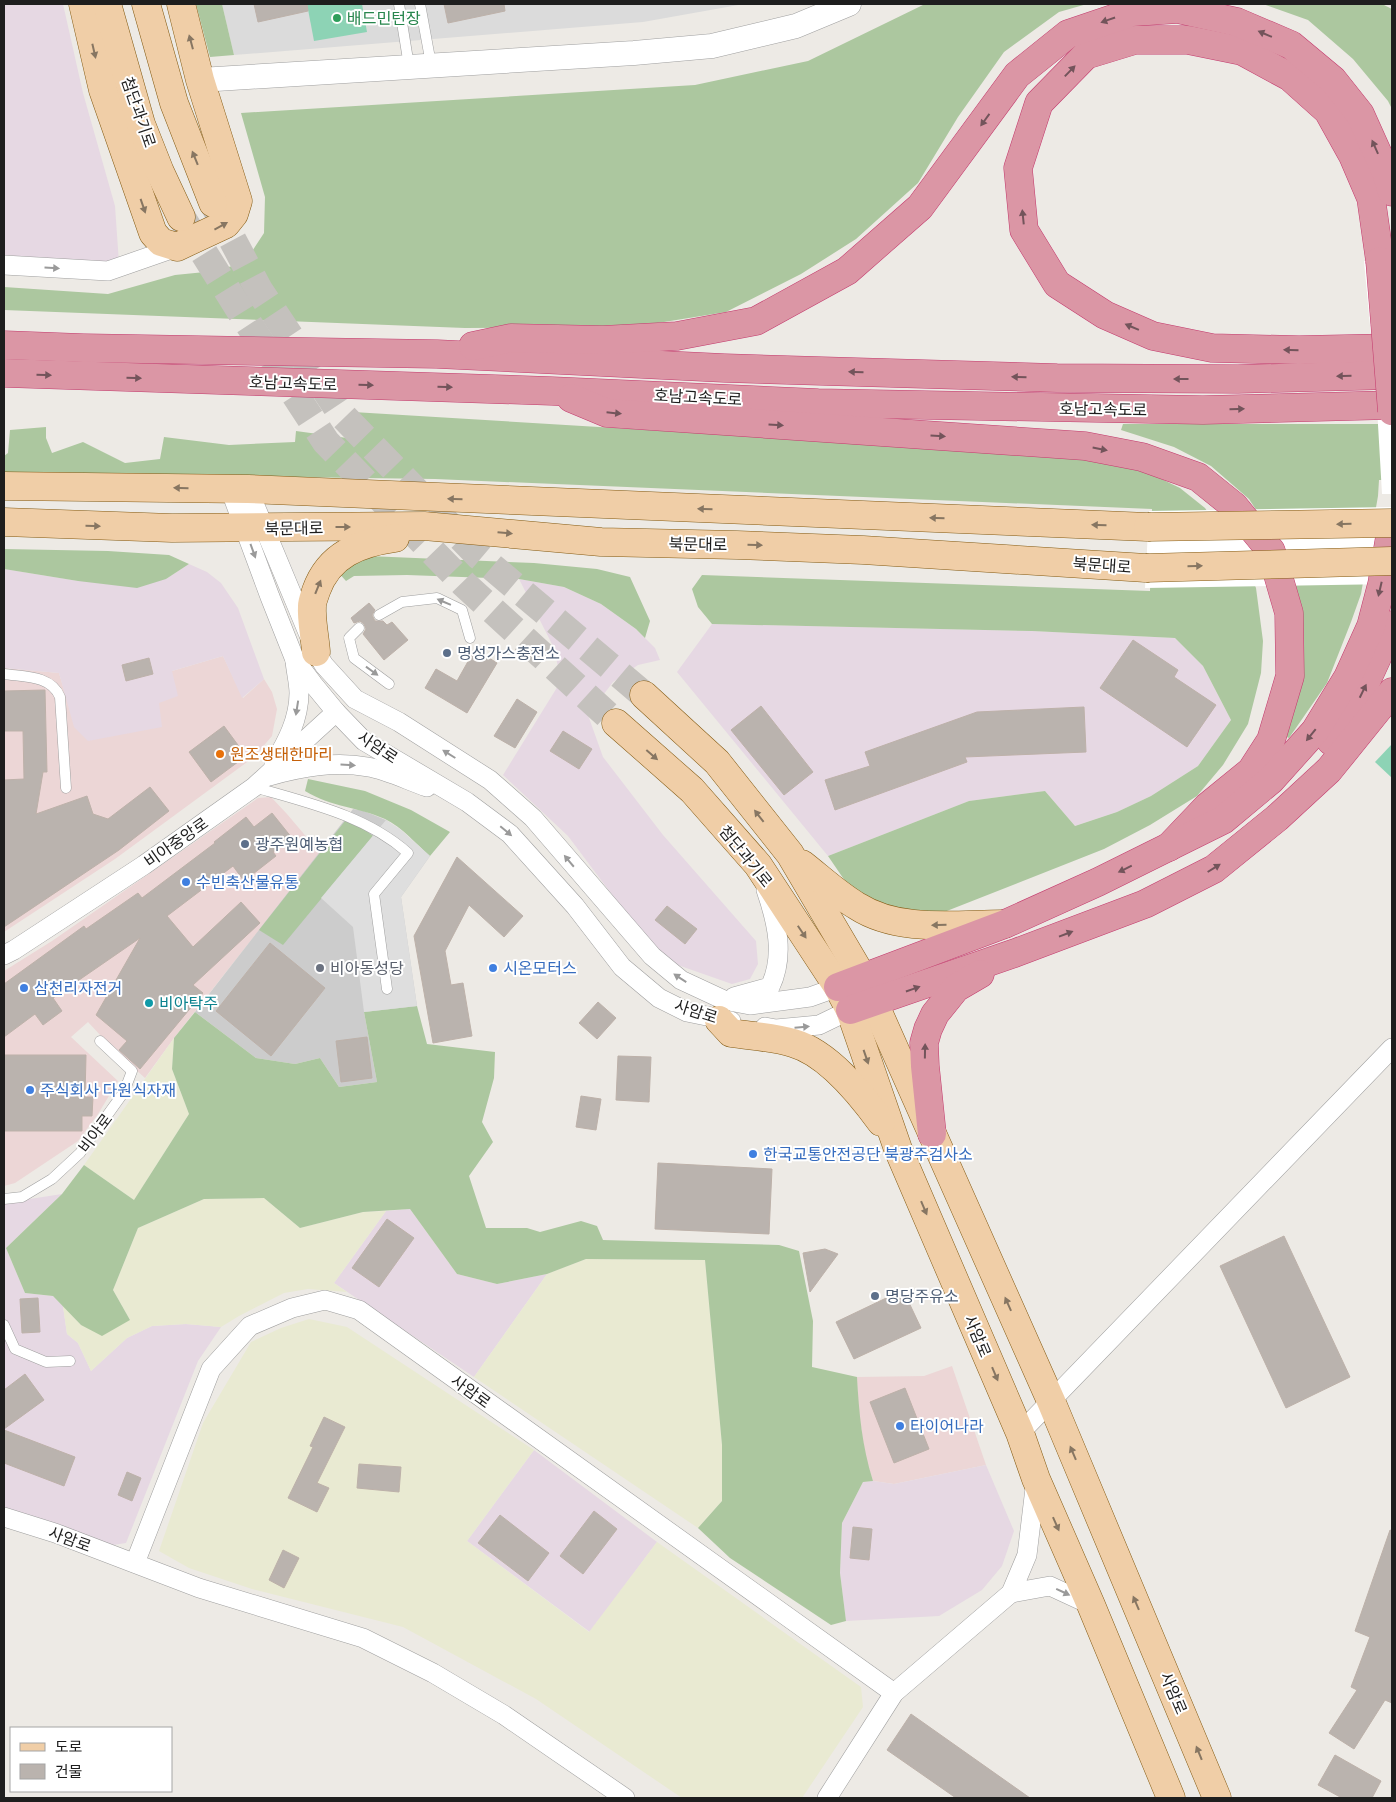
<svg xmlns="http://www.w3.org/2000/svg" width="1396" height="1802" viewBox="0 0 1396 1802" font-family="'Exo 2','Noto Sans KR',sans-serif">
<rect width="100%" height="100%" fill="#edeae5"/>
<path fill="#dbdbdb" d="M222 4H744L643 22 234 55Z"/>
<g fill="#ecd6d6">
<path d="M223 656 243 698 264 679 272 692 277 709 272 736 254 757 115 859 4 932V668L59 673 65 693 159 703 172 671Z"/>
<path d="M271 797 287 814 320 853 174 1038 145 1078 115 1051 88 1022 71 1037 118 1081 98 1114 78 1141 15 1183 4 1186V971L52 941 258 798Z"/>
<path d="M952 1366 986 1465 894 1484 873 1481 865 1456 858 1405 857 1377 924 1376Z"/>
</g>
<g fill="#e6d8e3">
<path d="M4 4H63L83 93 115 206 119 263 106 264 4 255Z"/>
<path d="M189 564 207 572 221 583 238 608 264 679 242 698 223 656 172 671 178 696 159 703 162 727 88 741 74 727 59 673 4 668V569L78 581 166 579Z"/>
<path d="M519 579 564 587 601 604 636 629 655 648 660 660 638 665 613 682 588 715 603 757 663 835 756 941 758 964 750 979 732 984 672 963 634 924 568 836 503 775 561 681 554 648Z"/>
<path d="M712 624 1032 631 1175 638 1203 666 1231 720 1198 766 1151 796 1117 812 1075 826 1045 791 969 801 828 856 677 672Z"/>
<path d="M62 1194 6 1248 25 1293 53 1296 63 1306 67 1334 78 1343 91 1371 127 1338 152 1326 186 1324 221 1327 198 1361 126 1543 113 1545 4 1510V1203Z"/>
<path d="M410 1209 457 1274 497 1284 547 1274 474 1377 334 1283 386 1211Z"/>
<path d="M534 1450 657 1542 590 1632 467 1541Z"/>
<path d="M986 1465 1014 1531 1002 1566 982 1590 939 1616 846 1621 840 1573 842 1523 863 1482 873 1481 894 1484Z"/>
</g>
<path fill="#ccc" d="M353 809 364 811 386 820 430 856 401 897 417 1006 364 1012 377 1082 339 1087 320 1058 295 1064 256 1058 195 1012Z"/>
<g fill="#e9ead2">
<path d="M174 1038 172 1069 189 1114 134 1200 84 1165Z"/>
<path d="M264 1198 300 1228 363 1212 386 1211 334 1283 347 1292 308 1289 284 1293 239 1316 221 1327 186 1324 152 1326 127 1338 91 1371 78 1343 67 1334 63 1306 81 1325 130 1320 113 1290 138 1228 204 1199Z"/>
<path d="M586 1259 705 1260 722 1445V1501L698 1528 474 1377 547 1274Z"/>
<path d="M309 1319 347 1327 534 1450 467 1541 589 1632 657 1542 861 1687 863 1707 802 1798H682L536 1699 403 1627 252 1589 189 1568 159 1551 203 1423 251 1342 281 1328Z"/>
</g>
<g fill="#acc79f">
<path d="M196 4H222L234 55 210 57Z"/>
<path d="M925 4H1087L1059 12 1004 52 958 117 918 183 856 239 801 274 726 312 633 327 465 328 4 310V287L108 294 175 275 205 272 233 266 249 256 264 233 265 197 241 113 695 85 808 61Z"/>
<path d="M1263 4H1382L1392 9V109L1388 101 1353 59 1308 20Z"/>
<path d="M353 412 912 446 1093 460 1147 472 1180 488 1205 508 1249 571 1256 588 1263 641 1261 673 1248 724 1223 765 1197 796 1150 825 1104 849 934 916 909 918 856 897 828 856 969 801 1045 791 1075 826 1117 812 1151 796 1198 766 1231 720 1203 666 1175 638 1032 631 712 624 698 607 692 589 702 575 1150 591 1152 509 435 479 4 473V456L8 453 10 430 46 427V438L52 453 83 442 125 463 160 459 164 437 229 445 295 442 296 431 347 438Z"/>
<path d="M1123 424H1392V480H1379L1378 496 1361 594 1351 622 1327 683 1289 738 1281 735 1272 534 1249 499 1211 466 1174 447 1121 430Z"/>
<path d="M4 549 108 551 169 555 189 564 166 579 137 588 78 581 4 569Z"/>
<path d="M368 556 534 563 597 569 630 577 650 621 645 638 636 629 601 604 564 587 519 579 407 575 354 576 346 581 337 571Z"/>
<path d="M308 779 365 791 411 810 450 832 430 856C416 844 402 827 385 819 358 807 331 807 305 791Z"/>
<path d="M345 821 365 830 373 836 283 945 259 930Z"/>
<path d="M417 1006 427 1044 495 1052 494 1078 482 1122 493 1142 469 1176 486 1228H527L540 1232 581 1221 597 1226 603 1240 779 1245 799 1251 813 1321 812 1367 857 1377C859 1413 862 1446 873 1481L863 1482 842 1523 840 1573 846 1621 831 1625 730 1558 698 1528 722 1501V1445L705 1260 586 1259 547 1274 497 1284 457 1274 410 1209 363 1212 300 1228 264 1198 204 1199 138 1228 113 1290 130 1320 102 1336 81 1325 53 1296 25 1293 6 1248 62 1194 84 1165 134 1200 189 1114 172 1069 174 1038 195 1012 256 1058 295 1064 320 1058 339 1087 377 1082 364 1012Z"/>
</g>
<g fill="#8dd3b5">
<path d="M307 4H362L367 32 314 41Z"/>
<path d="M1392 744V778L1375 762Z"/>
</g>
<path fill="#dedede" d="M386 820 400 829 430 856 401 897 417 1006 364 1012 353 927 321 898Z"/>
<g fill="#fff">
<path d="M1392 260V494H1382L1376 390 1364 261Z"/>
<path d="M1392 507V584L1145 588 1149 511Z"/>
</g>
<g fill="#bab3ae" stroke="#bdb1a9">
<path d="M254 4H307L308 11 258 22Z"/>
<path d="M444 4H504L505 11 448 23Z"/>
<path d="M369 603 375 610 372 615 375 621H383L387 625 392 622 408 640 384 660 363 634 366 629 364 624 360 621 354 623 351 618Z"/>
<path d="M1133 640 1178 670 1174 677 1216 705 1187 747 1100 688Z"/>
<path d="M475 649 497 663 467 713 425 688 436 669 457 681Z"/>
<path d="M149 658 153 674 126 681 122 665Z"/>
<path d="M45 690 47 772H43L36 814 87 796 93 814 108 819 150 787 169 811 119 850 4 927V780L24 779 23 731H4V691Z"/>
<path d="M517 699 537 712 515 748 494 736Z"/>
<path d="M761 706 813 772 784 795 731 730Z"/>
<path d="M1084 707 1086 752 965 757 967 762 835 810 825 780 870 766 865 752 977 712Z"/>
<path d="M224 726 246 756 211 782 189 752Z"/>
<path d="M563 731 592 749 579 769 550 751Z"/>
<path d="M272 813 292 838 273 852 276 856 244 881 233 866 167 916 193 947 241 902 260 923 193 985 203 993 140 1069 119 1050 127 1041 96 1015 140 938 53 998 62 1011 43 1025 35 1014 4 1037V984L84 926 86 929 138 893 142 898 215 843 214 842 246 817 254 827Z"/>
<path d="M457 857 523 916 504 937 469 905 445 951 451 985 463 983 472 1036 433 1043 414 936Z"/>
<path d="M667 906 697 929 685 944 655 920Z"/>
<path d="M270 943 325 988 271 1056 216 1011Z"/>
<path d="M598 1002 616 1018 597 1039 579 1023Z"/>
<path d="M367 1037 372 1078 341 1082 336 1041Z"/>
<path d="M4 1055H86L85 1097H93L92 1116H82V1131H4Z"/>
<path d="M618 1056 651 1057 649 1102 616 1100Z"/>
<path d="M581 1096 601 1099 596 1130 576 1127Z"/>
<path d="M658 1163 772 1169 769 1234 655 1229Z"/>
<path d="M387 1219 414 1238 379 1287 352 1268Z"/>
<path d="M1284 1236 1350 1377 1286 1408 1220 1266Z"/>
<path d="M825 1249 838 1254 810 1292 803 1253Z"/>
<path d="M903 1290 921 1328 854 1359 836 1322Z"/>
<path d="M38 1298 40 1332 22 1333 20 1299Z"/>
<path d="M25 1374 44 1400 4 1429V1390Z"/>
<path d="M905 1388 929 1449 894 1463 870 1402Z"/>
<path d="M324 1417 345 1427 317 1483 329 1488 317 1512 288 1498 313 1447 310 1446Z"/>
<path d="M4 1430 75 1457 64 1486 4 1463Z"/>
<path d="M359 1464 401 1467 399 1492 357 1488Z"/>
<path d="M127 1472 141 1478 132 1501 118 1495Z"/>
<path d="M594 1511 617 1529 583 1574 560 1556Z"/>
<path d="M500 1515 549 1553 528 1581 478 1543Z"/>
<path d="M853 1527 872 1529 869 1560 850 1558Z"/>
<path d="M1390 1530 1392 1531V1703L1385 1700 1354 1749 1329 1733 1357 1690 1351 1687 1370 1637 1355 1631Z"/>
<path d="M283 1550 299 1558 284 1588 269 1580Z"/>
<path d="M911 1714 1030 1798H956L887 1750Z"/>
<path d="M1335 1755 1381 1781 1372 1798H1342L1318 1785Z"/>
</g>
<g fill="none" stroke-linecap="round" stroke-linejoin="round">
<g stroke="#c4c1bd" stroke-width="28" stroke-dasharray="28 14" stroke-linecap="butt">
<path d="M213 203 259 290 342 415 479 556 644 695"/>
<path d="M182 218 244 317 326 442 464 584 616 723"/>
</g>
<g stroke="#9f9f9f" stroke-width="11">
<g id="service">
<path d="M399 4 409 66"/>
<path d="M420 4 431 64"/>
<path d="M379 615 402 602 437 598 462 610 470 638"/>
<path d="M359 628 349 638 354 658 389 684"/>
<path d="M4 674C24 677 51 675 60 697L66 788"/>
<path d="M254 787C308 803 365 815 408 853L374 894 387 989"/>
<path d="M4 1199 22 1197 52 1179 80 1153 124 1092 132 1071 100 1041"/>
<path d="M4 1325 15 1349 46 1362 70 1361"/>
</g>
</g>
<g stroke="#9f9f9f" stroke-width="20">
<g id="minor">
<path d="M4 265 108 271 177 247"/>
<path d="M230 489 270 597 295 660 313 684 336 712 364 741 467 802 510 834 575 906 622 967 659 998 687 1012 731 1021"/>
<path d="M248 489 316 652 324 665 355 699 399 722 490 780 533 818 652 956 681 980 724 1000 750 1005 810 997 838 987"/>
<path d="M274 763C287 742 299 719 299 693 299 683 296 672 295 661"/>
<path d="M269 776C302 767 334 761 368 767 387 770 409 781 427 787"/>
<path d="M4 955 14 950 144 865 254 787 336 712"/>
<path d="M734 997 770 987C785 956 777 922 766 890"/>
<path d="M765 1027 776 1029 819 1025 850 1010"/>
<path d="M1020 1433 1392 1048"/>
<path d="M1036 1480 1027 1555 1011 1593 1050 1586 1091 1605"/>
<path d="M4 1517 55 1533 199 1588 363 1638 433 1673 504 1715 625 1798"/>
<path d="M135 1563 211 1369 250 1326 292 1308 325 1300 359 1310 894 1693"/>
<path d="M827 1798 894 1693 1011 1593"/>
</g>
</g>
<g stroke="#9f9f9f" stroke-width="25">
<path id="tertiary" d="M200 80 634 53 712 46 796 26 849 4"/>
</g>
<g stroke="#845b13" stroke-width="29">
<g id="primary">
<path d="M83 4 103 90 153 233 161 242 177 247 226 224 234 214 238 201 200 80 181 4"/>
<path d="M107 4 141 124 160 172 181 217"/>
<path d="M146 4 174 103 213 203"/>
<path d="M4 486 248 489 1148 527"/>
<path d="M4 522 172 528 424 526 601 542 737 545 863 550 1146 568"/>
<path d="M316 652C315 637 311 620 312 606 312 601 315 595 316 591 329 554 360 543 395 538"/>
<path d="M644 695 717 762 790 854 863 978 1051 1401 1217 1798"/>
<path d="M616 723 692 790 758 865 838 987 850 1010 898 1149 1020 1433 1036 1479 1091 1605 1171 1798"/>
<path d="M802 864C820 878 838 895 857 906 899 933 956 924 1004 924"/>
<path d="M719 1020 731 1033C751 1036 773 1037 793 1043 828 1053 860 1093 881 1122"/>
</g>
</g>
<g stroke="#c33a6d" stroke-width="29">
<g id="motorway">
<path d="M1380 261 1371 198 1353 156 1328 111 1290 77 1242 51 1188 40H1135L1086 55 1039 103 1018 168 1024 230 1057 284 1105 315 1153 336 1212 348 1299 350 1392 348"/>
<path d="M4 345 83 348 437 354 724 368 1057 378 1238 379 1392 375"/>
<path d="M473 346 511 338 603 340 677 336 756 321 847 271 920 207 1017 75 1068 34 1133 12 1178 9 1237 22 1291 45 1333 80 1360 114 1386 172 1392 192"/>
<path d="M4 373 552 391 818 403 1203 410 1392 405"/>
<path d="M571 398 607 413 1085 446 1142 457 1198 477 1234 506 1271 551 1289 613 1290 676 1271 740 1251 771 1208 806 1169 847"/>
<path d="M1331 741 1354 708 1392 625"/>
<path d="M838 987 1005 924 1098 882 1223 820 1271 780 1315 731 1348 677 1371 626 1382 584 1392 524"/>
<path d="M850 1010 1015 953 1145 904 1214 869 1277 818 1329 770 1392 692"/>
<path d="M932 1134 925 1066 924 1043 928 1029 935 1014 956 988 980 974"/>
</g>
</g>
<use href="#service" stroke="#fff" stroke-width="10"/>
<use href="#minor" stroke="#fff" stroke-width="19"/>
<use href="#tertiary" stroke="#fff" stroke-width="24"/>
<use href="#primary" stroke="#f0cea7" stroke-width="28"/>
<use href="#motorway" stroke="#db96a5" stroke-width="28"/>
<g stroke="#845b13" stroke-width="29" stroke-linecap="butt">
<g id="primary-bridge">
<path d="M1148 527 1392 523"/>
<path d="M1146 568 1392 561"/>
</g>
</g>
<g stroke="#c33a6d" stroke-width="29" stroke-linecap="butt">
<path id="motorway-bridge" d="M1380 261 1392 411"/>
</g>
<use href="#primary-bridge" stroke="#f0cea7" stroke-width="28"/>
<use href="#motorway-bridge" stroke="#db96a5" stroke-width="28"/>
</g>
<defs><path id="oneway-solid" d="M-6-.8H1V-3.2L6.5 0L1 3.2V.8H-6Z" transform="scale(1.25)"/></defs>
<g fill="#73545b">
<use href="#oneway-solid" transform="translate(1108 20) rotate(161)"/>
<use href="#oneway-solid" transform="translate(1265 34) rotate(-157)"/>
<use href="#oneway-solid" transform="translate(1070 71) rotate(-46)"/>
<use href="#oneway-solid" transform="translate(985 120) rotate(126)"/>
<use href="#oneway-solid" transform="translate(1375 147) rotate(-114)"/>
<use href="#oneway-solid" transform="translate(1023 217) rotate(-96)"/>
<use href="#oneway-solid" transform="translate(1132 327) rotate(-157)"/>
<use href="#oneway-solid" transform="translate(1291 350) rotate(-179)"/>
<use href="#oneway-solid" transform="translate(856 372) rotate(-178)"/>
<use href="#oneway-solid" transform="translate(44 375) rotate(2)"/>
<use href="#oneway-solid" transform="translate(1344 376) rotate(179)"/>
<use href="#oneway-solid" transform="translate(1019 377) rotate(-178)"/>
<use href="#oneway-solid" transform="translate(134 378) rotate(2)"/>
<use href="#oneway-solid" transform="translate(1181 379) rotate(-180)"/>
<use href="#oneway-solid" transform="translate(366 385) rotate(2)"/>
<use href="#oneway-solid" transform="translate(445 387) rotate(2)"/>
<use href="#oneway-solid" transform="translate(1237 409) rotate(-2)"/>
<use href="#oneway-solid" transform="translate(614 413) rotate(6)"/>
<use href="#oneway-solid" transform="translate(776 425) rotate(4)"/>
<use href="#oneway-solid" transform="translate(938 436) rotate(4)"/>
<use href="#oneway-solid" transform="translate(1100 449) rotate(11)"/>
<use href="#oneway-solid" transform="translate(1380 589) rotate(103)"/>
<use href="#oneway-solid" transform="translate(1363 691) rotate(-64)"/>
<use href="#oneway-solid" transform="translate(1311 735) rotate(129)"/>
<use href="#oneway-solid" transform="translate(1214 868) rotate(-32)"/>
<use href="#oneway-solid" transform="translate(1125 869) rotate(154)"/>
<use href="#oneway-solid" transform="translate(1066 934) rotate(-21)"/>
<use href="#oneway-solid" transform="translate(913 989) rotate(-19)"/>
<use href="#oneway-solid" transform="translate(925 1051) rotate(-89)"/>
</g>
<g fill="#877662">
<use href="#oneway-solid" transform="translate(191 42) rotate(-105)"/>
<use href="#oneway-solid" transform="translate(94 51) rotate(77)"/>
<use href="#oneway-solid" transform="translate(195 158) rotate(-112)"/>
<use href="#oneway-solid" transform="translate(143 206) rotate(71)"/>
<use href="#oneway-solid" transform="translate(221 226) rotate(-29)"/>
<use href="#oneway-solid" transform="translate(181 488) rotate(-179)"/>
<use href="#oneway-solid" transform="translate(455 499) rotate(-178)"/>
<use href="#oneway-solid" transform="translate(705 509) rotate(-178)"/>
<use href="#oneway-solid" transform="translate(937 518) rotate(-178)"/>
<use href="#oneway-solid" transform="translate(1344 524) rotate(179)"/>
<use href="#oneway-solid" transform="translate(1099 525) rotate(-178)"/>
<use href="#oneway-solid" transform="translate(93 526) rotate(2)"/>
<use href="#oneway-solid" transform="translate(343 527)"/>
<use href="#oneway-solid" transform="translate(505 533) rotate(5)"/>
<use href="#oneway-solid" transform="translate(755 545) rotate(2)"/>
<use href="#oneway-solid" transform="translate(1195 566) rotate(-2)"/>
<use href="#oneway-solid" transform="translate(318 587) rotate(-68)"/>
<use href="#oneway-solid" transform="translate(652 755) rotate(41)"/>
<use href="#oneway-solid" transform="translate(759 816) rotate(-128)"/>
<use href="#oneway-solid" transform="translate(939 925) rotate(179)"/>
<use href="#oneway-solid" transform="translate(802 932) rotate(56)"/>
<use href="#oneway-solid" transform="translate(866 1057) rotate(71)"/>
<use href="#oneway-solid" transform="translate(924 1208) rotate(67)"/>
<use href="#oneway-solid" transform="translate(1008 1304) rotate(-114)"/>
<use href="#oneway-solid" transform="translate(995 1374) rotate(67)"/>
<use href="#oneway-solid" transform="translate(1073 1453) rotate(-113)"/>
<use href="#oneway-solid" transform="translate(1056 1524) rotate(66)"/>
<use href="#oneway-solid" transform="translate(1136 1603) rotate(-113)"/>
<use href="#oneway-solid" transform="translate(1199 1753) rotate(-112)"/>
</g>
<g fill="#9a9a9a">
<use href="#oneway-solid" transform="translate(52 268) rotate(3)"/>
<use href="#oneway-solid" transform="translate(253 551) rotate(70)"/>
<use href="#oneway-solid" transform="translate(444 602) rotate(-157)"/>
<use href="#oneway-solid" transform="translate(372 671) rotate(36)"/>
<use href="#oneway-solid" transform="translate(297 708) rotate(99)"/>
<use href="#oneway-solid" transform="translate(449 754) rotate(-148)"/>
<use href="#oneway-solid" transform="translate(348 765) rotate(3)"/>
<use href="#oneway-solid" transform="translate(506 831) rotate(40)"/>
<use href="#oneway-solid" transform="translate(569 861) rotate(-130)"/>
<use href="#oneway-solid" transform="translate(680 978) rotate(-147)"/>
<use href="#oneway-solid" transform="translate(802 1027) rotate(-5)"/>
<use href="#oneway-solid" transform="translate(1063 1592) rotate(25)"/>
</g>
<circle fill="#2e9e5b" stroke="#fff" stroke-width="2" cx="337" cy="18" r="5"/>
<g fill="#5c6f8a" stroke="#fff" stroke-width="2">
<circle cx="447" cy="653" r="5"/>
<circle cx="245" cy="844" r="5"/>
<circle cx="875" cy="1296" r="5"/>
</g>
<circle fill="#e8710a" stroke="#fff" stroke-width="2" cx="220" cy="754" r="5"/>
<g fill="#3f7fe0" stroke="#fff" stroke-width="2">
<circle cx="186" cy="882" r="5"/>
<circle cx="493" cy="968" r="5"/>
<circle cx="24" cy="988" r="5"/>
<circle cx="30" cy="1090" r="5"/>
<circle cx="753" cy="1154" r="5"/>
<circle cx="900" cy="1426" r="5"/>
</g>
<circle fill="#6b7280" stroke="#fff" stroke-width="2" cx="320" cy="968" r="5"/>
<circle fill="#0f9aa8" stroke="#fff" stroke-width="2" cx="149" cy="1003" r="5"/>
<g text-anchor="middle" stroke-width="4" stroke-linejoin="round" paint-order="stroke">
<g font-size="16" fill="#27864d" stroke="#fff" text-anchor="start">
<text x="347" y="24">배드민턴장</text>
</g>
<g font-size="16" fill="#1e1e1e" stroke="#fff">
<text transform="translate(139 112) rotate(71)" y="6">첨단과기로</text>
<text transform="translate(293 383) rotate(2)" y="6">호남고속도로</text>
<text transform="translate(698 397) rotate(3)" y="6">호남고속도로</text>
<text transform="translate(1103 409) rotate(1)" y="6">호남고속도로</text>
<text transform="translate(294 528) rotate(-1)" y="6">북문대로</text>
<text transform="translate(698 544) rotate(1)" y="6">북문대로</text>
<text transform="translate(1102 565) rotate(4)" y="6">북문대로</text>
<text transform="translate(378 747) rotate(34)" y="6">사암로</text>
<text transform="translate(176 842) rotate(-35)" y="6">비아중앙로</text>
<text transform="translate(746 856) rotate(51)" y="6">첨단과기로</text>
<text transform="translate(696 1011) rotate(18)" y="6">사암로</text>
<text transform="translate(95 1133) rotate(-53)" y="6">비아로</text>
<text transform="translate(978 1336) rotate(67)" y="6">사암로</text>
<text transform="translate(471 1391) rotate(36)" y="6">사암로</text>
<text transform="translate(70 1539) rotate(20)" y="6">사암로</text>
<text transform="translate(1174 1693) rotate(67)" y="6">사암로</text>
</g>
<g font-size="16" fill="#4e5e75" stroke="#fff" text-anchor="start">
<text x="457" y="659">명성가스충전소</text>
<text x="255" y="850">광주원예농협</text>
<text x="885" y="1302">명당주유소</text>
</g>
<g font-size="16" fill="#c56008" stroke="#fff" text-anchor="start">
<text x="230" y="760">원조생태한마리</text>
</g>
<g font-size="16" fill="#366cbe" stroke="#fff" text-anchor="start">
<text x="196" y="888">수빈축산물유통</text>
<text x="503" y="974">시온모터스</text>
<text x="34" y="994">삼천리자전거</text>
<text x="40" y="1096">주식회사 다원식자재</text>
<text x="763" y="1160">한국교통안전공단 북광주검사소</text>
<text x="910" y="1432">타이어나라</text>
</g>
<g font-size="16" fill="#5b616d" stroke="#fff" text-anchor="start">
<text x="330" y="974">비아동성당</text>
</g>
<g font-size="16" fill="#0d838f" stroke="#fff" text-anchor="start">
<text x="159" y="1009">비아탁주</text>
</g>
</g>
<rect width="1396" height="1802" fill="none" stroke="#1e1e1e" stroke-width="10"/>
<rect x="10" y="1727" width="162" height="65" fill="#ffffff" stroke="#a5a5a5"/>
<rect x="20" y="1743" width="25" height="8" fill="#f0cea7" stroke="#a5a5a5"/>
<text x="55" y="1752" font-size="15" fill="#1e1e1e">도로</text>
<rect x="20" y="1764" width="25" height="15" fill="#bab3ae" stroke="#a5a5a5"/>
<text x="55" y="1777" font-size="15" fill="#1e1e1e">건물</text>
</svg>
